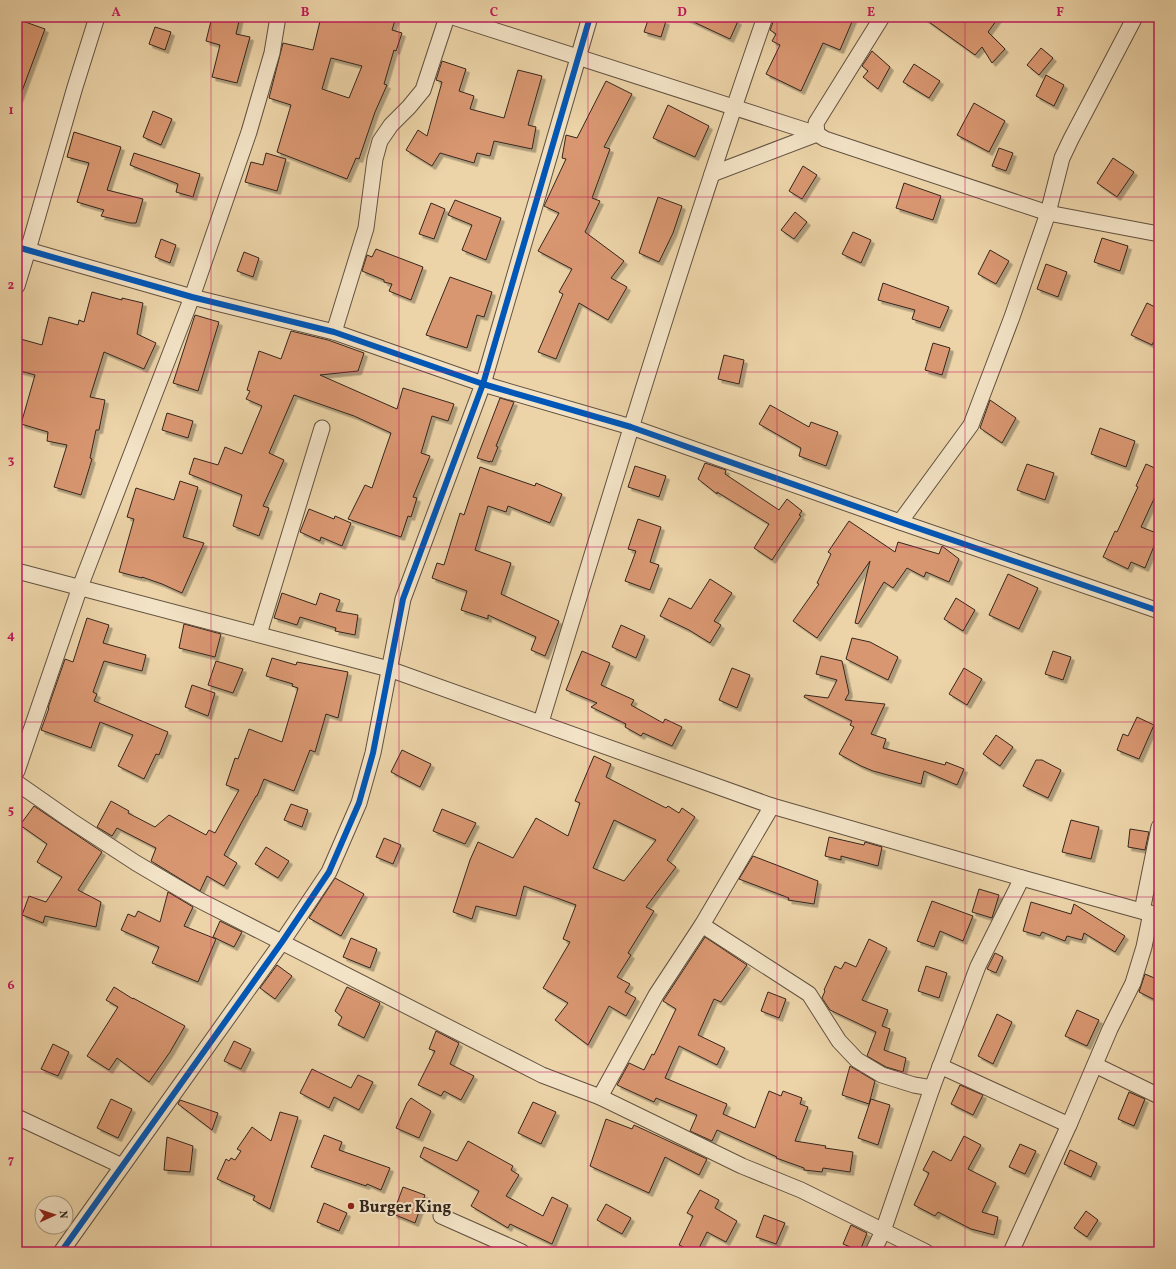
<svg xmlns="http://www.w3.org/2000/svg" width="1176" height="1269" viewBox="0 0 1176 1269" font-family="Vollkorn,serif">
<defs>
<filter id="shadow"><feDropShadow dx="3.5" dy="3.5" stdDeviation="0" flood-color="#0004"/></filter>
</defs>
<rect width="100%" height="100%" fill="#ecd4a8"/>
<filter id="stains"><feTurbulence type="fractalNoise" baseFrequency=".005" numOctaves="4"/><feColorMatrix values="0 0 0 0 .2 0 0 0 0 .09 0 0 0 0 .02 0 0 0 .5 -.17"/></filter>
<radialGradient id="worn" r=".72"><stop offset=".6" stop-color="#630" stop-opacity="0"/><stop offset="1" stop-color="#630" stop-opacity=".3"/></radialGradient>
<g fill="#d99771" stroke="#35261d" fill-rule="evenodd" filter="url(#shadow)">
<path d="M212 17H240L236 34 250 37 237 83 212 77 220 45 206 41Z"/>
<path d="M321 17H396L392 30 402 33 396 51 394 50 384 84 387 85 375 112 359 159 356 158 347 179 277 152 291 105 269 98 283 43 313 50ZM331 58 362 66 349 98 322 89Z"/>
<path d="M649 17 666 21 661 37 644 32Z"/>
<path d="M683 17H729L738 21 730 39Z"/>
<path d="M775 17H854L840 50 823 43 801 91 766 74 780 45 772 41 776 34 770 30Z"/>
<path d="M922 17H999L988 32 1005 49 992 63 982 47 975 55Z"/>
<path d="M17 19 45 29 19 99H17Z"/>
<path d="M155 27 171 32 165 50 149 44Z"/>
<path d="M1041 48 1053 58 1039 75 1027 65Z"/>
<path d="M872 51 890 67 878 89 863 77 868 71 862 66Z"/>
<path d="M442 61 466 69 459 91 474 96 470 109 504 118 518 70 542 76 528 125 536 127 532 149 494 141 490 156 477 153 474 163 440 153 432 166 406 150 418 130 427 136 442 82 436 80Z"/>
<path d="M914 64 940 81 929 98 903 82Z"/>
<path d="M1046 75 1064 85 1054 106 1036 96Z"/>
<path d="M606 81 632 94 604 147 610 149 592 198 600 201 585 232 624 261 611 278 627 287 608 320 579 303 556 359 538 352 563 294 559 292 572 269 538 251 559 213 544 206 566 159 562 158 566 135 577 138Z"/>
<path d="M974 103 1005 121 989 152 957 135Z"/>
<path d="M668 105 709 126 695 157 653 138Z"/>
<path d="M153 111 172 119 161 145 143 137Z"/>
<path d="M74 132 121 147 107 190 143 199 136 223H130L101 216 104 210 77 202 89 163 67 157Z"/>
<path d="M999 148 1013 153 1006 171 992 166Z"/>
<path d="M134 153 200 174 193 197 176 192 178 184 130 165Z"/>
<path d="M266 153 286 159 277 191 245 182 251 162 263 165Z"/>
<path d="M1113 158 1134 172 1117 197 1097 183Z"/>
<path d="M803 166 817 175 802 199 789 191Z"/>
<path d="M904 183 941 196 933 220 896 208Z"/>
<path d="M658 197 682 206 673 233 659 262 639 253Z"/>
<path d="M455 200 501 218 486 260 462 250 472 225 448 215Z"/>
<path d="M431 203 445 209 434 239 419 234Z"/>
<path d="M795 212 807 222 794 239 781 230Z"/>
<path d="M853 232 871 240 861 263 842 254Z"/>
<path d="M1102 238 1128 246 1120 271 1094 262Z"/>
<path d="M161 239 176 245 170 263 155 257Z"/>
<path d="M376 249 423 267 411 300 389 291 392 284 384 282V280L362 271 367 255 372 257Z"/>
<path d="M990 250 1009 261 996 284 978 274Z"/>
<path d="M244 252 259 258 253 277 237 271Z"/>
<path d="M1046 264 1067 272 1058 297 1037 289Z"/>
<path d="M450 277 492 292 484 317 477 315 467 348 426 335Z"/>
<path d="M883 283 949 307 940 328 912 319 915 310 878 300Z"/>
<path d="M92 292 122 300V298L143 303 137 334 156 343 144 369 104 352 90 397 105 400 99 430H96L90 458 92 459 81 495 54 487 67 445 47 441 48 432 21 424 35 375 17 370V338L42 345 49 317 78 325 79 320 84 322Z"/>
<path d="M1147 303 1159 309V331L1152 345 1131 335Z"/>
<path d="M195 315 219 322 198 391 173 383Z"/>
<path d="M291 331 328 340 364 353 358 371 320 375 397 409 403 388 454 404 448 421 432 416 421 453 430 456 413 497 417 498 411 517 408 516 401 537 348 519 365 485 372 488 391 433 354 416 294 395 269 453 284 460 263 506 269 508 259 536 233 526 242 495 189 474 194 458 218 465 225 447 242 454 262 406 246 399 250 391 247 390 259 351 281 359Z"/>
<path d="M933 343 950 348 942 375 925 370Z"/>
<path d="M724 355 744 360 739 384 718 379Z"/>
<path d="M500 398 514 402 496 446 498 447 492 462 490 461V462L477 458Z"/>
<path d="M990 400 1016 418 1002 443 980 428Z"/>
<path d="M770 405 809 427 811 422 838 432 826 466 799 456 801 448 759 424Z"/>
<path d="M167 413 193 421 188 438 162 430Z"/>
<path d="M1100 428 1135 441 1126 467 1091 454Z"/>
<path d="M705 463 726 470 725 474 779 510 787 499 802 511 799 515 801 516 772 560 754 548 769 524 717 492V494L698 479Z"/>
<path d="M1027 464 1054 473 1045 500 1017 490Z"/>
<path d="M1146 464 1159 470V488L1141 527 1159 534 1145 568 1131 562 1128 569 1103 557 1115 531 1117 532 1138 487 1136 486Z"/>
<path d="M635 466 666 476 659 497 628 487Z"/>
<path d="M480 467 535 486 536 483 562 494 550 523 508 506 506 512 488 506 475 550 511 563 501 594 559 621 545 656 531 650 536 637 488 615V619L461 610 467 591 432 578 437 563 444 565 460 513 464 515Z"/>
<path d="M180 481 198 487 183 537 204 543 182 593 162 584 142 577V578L119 572 134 519 127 517 136 488 174 500Z"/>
<path d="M309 509 334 519 335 516 351 523 342 546 321 537 320 541 300 532Z"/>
<path d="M638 519 661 527 650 562 659 565 650 590 625 581 636 551 628 549Z"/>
<path d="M849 521 895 552 898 542 939 554 942 546 959 559 949 582 926 572 924 577 907 568 893 588 884 582 858 624 855 623 870 561 817 638 793 621 819 584 817 583 831 554 828 552Z"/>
<path d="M1008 574 1038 588 1019 629 989 615Z"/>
<path d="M710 579 732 593 714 621 721 625 710 643 689 630 660 616 669 598 691 609Z"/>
<path d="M282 593 316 605 320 593 340 600 336 611 358 615 355 635 335 631 336 628 300 617 297 625 274 618Z"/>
<path d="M956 598 975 610 963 631 944 619Z"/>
<path d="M87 618 109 625 103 643 146 655 142 671 104 661 93 692 97 694 94 701 168 732 159 755 156 754 144 779 118 766 133 735 100 722 91 748 41 730 49 708H48L65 659 73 662Z"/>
<path d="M184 624 221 634 215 657 179 648Z"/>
<path d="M621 625 645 636 636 658 612 647Z"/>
<path d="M852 638 870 642 898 657 888 680 846 659Z"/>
<path d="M582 651 610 663 601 685 634 700 631 705 663 723 665 719 682 727 672 746 643 733 641 736 625 727 626 724 591 707 597 703 566 690Z"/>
<path d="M1053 651 1071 657 1063 680 1045 674Z"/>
<path d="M821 656 842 661 849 693 845 700 885 704 871 734 886 739 883 748 945 765 946 762 964 769 957 785 924 771 921 784 873 771 861 766 839 754 854 727 850 725 852 721 804 697 805 695 828 698 837 680 816 674Z"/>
<path d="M272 658 296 665 297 662 348 672 338 718 326 714 315 752 310 750 294 791 264 779 257 796H256L224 855 237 863 224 886 207 876 200 891 151 861 156 848 117 828 112 836 97 827 111 801 129 811 128 813 155 827 169 815 206 835 209 830 215 833 239 790 226 785 235 758 238 759 249 729 282 742 298 688 292 686 293 684 266 676Z"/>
<path d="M216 661 243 669 233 693 208 685Z"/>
<path d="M732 668 750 675 737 708 719 700Z"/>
<path d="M964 668 982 679 967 705 949 694Z"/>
<path d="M192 685 215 693 208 716 185 707Z"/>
<path d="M1137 717 1154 725 1139 759 1117 750 1123 734 1128 736Z"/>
<path d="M996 735 1013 747 1000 766 983 754Z"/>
<path d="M402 750 431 764 420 787 391 772Z"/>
<path d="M594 756 611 764 606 777 666 808 668 806 679 813 682 808 695 817 667 860 676 867 646 907 654 911 628 953 631 955 617 977 630 984 625 992 636 998 626 1016 609 1006 588 1045 555 1020 568 1003 543 988 570 942 563 939 576 905 524 886 516 916 476 906 472 919 453 912 470 860 478 842 513 858 536 818 568 836 580 803 575 801ZM614 820 656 840 624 881 593 868Z"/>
<path d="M1036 760H1042L1061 770 1048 798 1023 786Z"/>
<path d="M291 804 308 810 302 827 284 820Z"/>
<path d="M34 806 102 852 78 890 101 902 96 927 45 916 43 923 22 915 29 896 46 902 62 877 37 862 47 844 20 825Z"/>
<path d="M442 809 476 823 465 844 433 831Z"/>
<path d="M1071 820 1099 827 1091 859 1062 852Z"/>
<path d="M1130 829 1149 832 1145 850 1128 847Z"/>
<path d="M829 837 864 845 865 842 882 847 878 866 841 856V860L825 856Z"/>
<path d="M384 838 401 845 393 864 376 857Z"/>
<path d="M266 847 289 861 278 878 255 864Z"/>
<path d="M753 856 818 881 814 904 788 900 789 898 739 879Z"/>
<path d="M335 878 364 894 341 936 309 918Z"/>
<path d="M979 889 999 895 992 918 972 912Z"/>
<path d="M168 892 193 907 184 926 216 939 198 982 152 963 159 947 121 930 128 914 135 917 138 911 160 922Z"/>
<path d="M932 901 973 916 963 941 940 931 934 947 917 941Z"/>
<path d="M1031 902 1071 914 1074 904 1125 936 1115 952 1084 933 1082 940 1067 936 1065 941 1042 932 1040 936 1023 931Z"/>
<path d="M220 921 242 932 234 947 213 937Z"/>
<path d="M705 937 747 965 721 1002 714 999 698 1035 725 1048 717 1065 679 1046 665 1078 727 1104 723 1114 755 1128 769 1091 781 1096 783 1091 802 1098 800 1104 808 1107 795 1141 826 1146 825 1148 853 1152 850 1172 823 1168 822 1172 804 1170V1168L776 1158 777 1157 717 1130 712 1141 690 1131 697 1115 656 1098 654 1102 617 1085 629 1063 644 1070 652 1054 654 1055 676 1009 663 1001Z"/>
<path d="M351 938 377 949 370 968 343 957Z"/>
<path d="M869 939 887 948 862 1000 888 1010 882 1026 890 1029 884 1050 906 1058 903 1072 886 1067 867 1056 876 1032 830 1010 822 998 825 991 824 990 835 966 841 969 845 962 856 967Z"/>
<path d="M995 953 1003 957 996 973 987 969Z"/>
<path d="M277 965 292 976 275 999 260 988Z"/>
<path d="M926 966 947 973 939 998 918 991Z"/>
<path d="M1145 974 1159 980V1002L1139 992Z"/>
<path d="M114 987 133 999V998L185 1026 170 1052 149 1082 117 1058 109 1070 87 1056 118 1007 106 1000Z"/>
<path d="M347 987 380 1003 364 1038 338 1025 342 1017 335 1011Z"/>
<path d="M768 992 786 999 779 1018 761 1011Z"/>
<path d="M1077 1010 1099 1020 1087 1046 1065 1036Z"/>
<path d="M997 1014 1012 1022 993 1064 978 1056Z"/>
<path d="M436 1031 459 1043 450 1064 474 1076 461 1100 444 1091 441 1096 418 1085 435 1051 429 1049Z"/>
<path d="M234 1041 251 1049 241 1069 224 1061Z"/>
<path d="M53 1044 69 1052 58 1076 41 1069Z"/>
<path d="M850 1066 875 1081 869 1104 842 1095Z"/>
<path d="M312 1069 351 1088 358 1075 373 1082 359 1110 334 1097 329 1108 300 1093Z"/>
<path d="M960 1085 983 1095 973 1115 951 1104Z"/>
<path d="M1129 1092 1145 1099 1134 1126 1118 1119Z"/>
<path d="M411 1098 431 1111 419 1138 396 1128 407 1103Z"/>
<path d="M111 1099 132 1109 118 1138 97 1128Z"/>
<path d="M871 1099 890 1105 878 1145 858 1138Z"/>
<path d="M180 1100 218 1113 212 1130 178 1104Z"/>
<path d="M533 1102 556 1112 541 1144 518 1133Z"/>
<path d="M280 1112 298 1117 270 1209 253 1200 255 1196 217 1179 226 1159 229 1161 231 1158 235 1160 241 1151 237 1149 252 1127 271 1141Z"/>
<path d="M606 1119 632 1129 634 1125 707 1159 699 1175 665 1157 649 1193 590 1166Z"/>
<path d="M324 1135 342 1142 339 1150 390 1168 381 1190 367 1184 366 1186 311 1167Z"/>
<path d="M964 1136 981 1145 968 1169 996 1183 982 1212 998 1217 994 1235 971 1229 938 1212 935 1216 914 1205 929 1173 923 1170 933 1151 951 1161Z"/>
<path d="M167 1137 193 1146 190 1172 164 1170Z"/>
<path d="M468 1141 513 1166 511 1170 519 1175 506 1196 543 1216 552 1197 568 1205 552 1244 510 1224 508 1228 471 1206 479 1191 420 1157 424 1147 457 1161Z"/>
<path d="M1020 1144 1036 1151 1025 1174 1009 1167Z"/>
<path d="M1070 1150 1097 1163 1091 1177 1064 1164Z"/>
<path d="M403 1187 425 1195 415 1223 393 1214Z"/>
<path d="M700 1190 719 1200 715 1208 737 1221 726 1242 707 1232 697 1252H694L679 1245 693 1216 687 1213Z"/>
<path d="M324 1203 347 1213 339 1231 317 1222Z"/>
<path d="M606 1204 631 1218 622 1234 597 1220Z"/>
<path d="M1086 1211 1098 1220 1087 1237 1074 1228Z"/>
<path d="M764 1215 785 1223 776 1244 756 1237Z"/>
<path d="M851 1225 867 1233 860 1251 843 1244Z"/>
</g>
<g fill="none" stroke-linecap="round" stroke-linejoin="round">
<g stroke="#635240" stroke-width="17">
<g id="street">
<path d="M453 17 817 134 825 139 1048 213 1159 234"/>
<path d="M817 134 816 123 882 17"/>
<path d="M712 174 817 134"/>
<path d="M17 247 192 297 334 332 483 384 631 427 900 522 1159 611"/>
<path d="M17 286 28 250 75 87 97 17"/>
<path d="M334 332 366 228 375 159 380 141 391 125 409 107 423 90 447 17"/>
<path d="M900 522 971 425 1012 317 1048 213 1062 158 1071 139 1135 17"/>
<path d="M17 571 389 669 772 806 1022 878 1159 916"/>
<path d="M259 634 322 428"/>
<path d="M541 722C613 486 684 250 765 17"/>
<path d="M17 771 80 587 192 297 249 132 272 53 278 17"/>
<path d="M17 783 70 820 136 863 197 899 542 1075 600 1097 742 1166 801 1190 926 1252"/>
<path d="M1142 911 1159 827"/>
<path d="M702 925 809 994 839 1041 857 1060 882 1075 914 1085 932 1088"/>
<path d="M1095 1065 1159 1096"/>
<path d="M940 1066 1069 1125"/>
<path d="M600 1097 656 995 702 925 772 806"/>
<path d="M17 1117 122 1166"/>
<path d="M441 1216 522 1252"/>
<path d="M61 1252 282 942 329 872 359 803 373 753 403 599 483 384 590 17"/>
<path d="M873 1252 883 1231 932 1088 978 966 1022 878"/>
<path d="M1011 1252 1069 1125 1110 1029 1133 983 1144 947 1151 913"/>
</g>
</g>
<use href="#street" stroke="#f3e3c6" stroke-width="15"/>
<g stroke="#f3e3c6" stroke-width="8">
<g id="cycleway">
<path d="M17 247 192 297 334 332 483 384 631 427 900 522 1159 611"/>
<path d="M61 1252 282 942 329 872 359 803 373 753 403 599 483 384 590 17"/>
</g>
</g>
<use href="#cycleway" stroke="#0057b8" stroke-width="6"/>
</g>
<path fill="none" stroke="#c2185b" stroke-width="1" stroke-opacity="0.55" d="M211 17V1252M399 17V1252M588 17V1252M777 17V1252M965 17V1252M17 197H1159M17 372H1159M17 547H1159M17 722H1159M17 897H1159M17 1072H1159"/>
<circle fill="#8f2418" stroke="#f3e3c6" stroke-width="1.5" cx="351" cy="1206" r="4"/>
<g text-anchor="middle" stroke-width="4" stroke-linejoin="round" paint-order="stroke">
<g font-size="16" font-weight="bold" fill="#35261d" stroke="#f3e3c6" text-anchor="start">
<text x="359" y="1212">Burger King</text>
</g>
</g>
<rect width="1176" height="1269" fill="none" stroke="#ecd4a8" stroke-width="44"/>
<g transform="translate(54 1215) rotate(87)"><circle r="19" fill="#f3e3c6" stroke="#a79782"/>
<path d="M0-3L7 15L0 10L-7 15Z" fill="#8f2418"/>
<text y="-6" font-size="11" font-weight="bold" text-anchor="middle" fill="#35261d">N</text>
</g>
<rect x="22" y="22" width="1132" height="1225" fill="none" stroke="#c2185b" stroke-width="1.5"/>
<g font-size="13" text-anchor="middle" font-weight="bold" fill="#c2185b">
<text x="116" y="16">A</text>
<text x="305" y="16">B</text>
<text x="494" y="16">C</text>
<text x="682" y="16">D</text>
<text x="871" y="16">E</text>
<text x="1060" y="16">F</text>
<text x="11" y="114">1</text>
<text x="11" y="289">2</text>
<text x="11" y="464">3</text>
<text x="11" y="639">4</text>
<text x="11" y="814">5</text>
<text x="11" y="989">6</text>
<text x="11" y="1164">7</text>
</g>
<rect width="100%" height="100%" filter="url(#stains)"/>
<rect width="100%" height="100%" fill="url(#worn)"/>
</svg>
